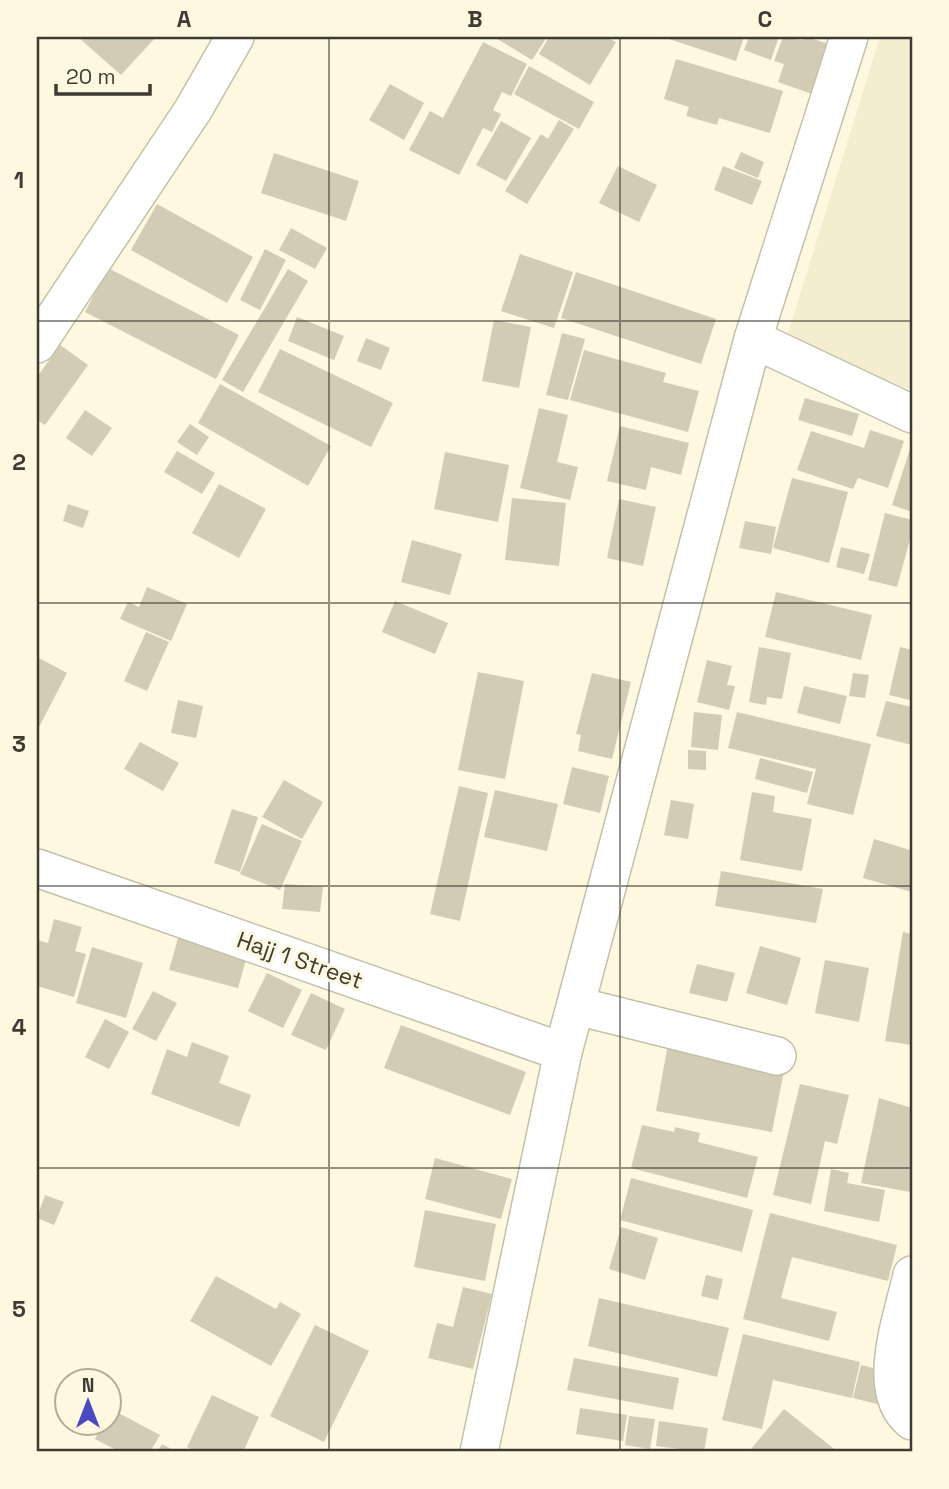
<svg xmlns="http://www.w3.org/2000/svg" width="949" height="1489" viewBox="0 0 949 1489" font-family="'Space Grotesk',sans-serif">
<rect width="100%" height="100%" fill="#fef8e0"/>
<path fill="#f5edcf" d="M880 37H912V390L785 343Z"/>
<g fill="#d2ccb5">
<path d="M78 37H156L121 75Z"/>
<path d="M494 37H547L532 60Z"/>
<path d="M549 37H606L616 42 590 85 539 54Z"/>
<path d="M663 37H744L736 61Z"/>
<path d="M749 37H779L771 60 744 50Z"/>
<path d="M783 37 802 40 807 37 829 44 812 94 778 82 784 64 774 61Z"/>
<path d="M483 42 527 64 511 96 502 92 493 110 501 114 492 132 483 128 459 175 409 150 430 111 443 118Z"/>
<path d="M676 59 783 91 770 133 719 118 717 125 686 116 689 107 664 99Z"/>
<path d="M529 66 594 102 579 129 514 94Z"/>
<path d="M390 84 424 103 404 140 369 120Z"/>
<path d="M559 120 574 129 527 204 505 191 541 134 548 139Z"/>
<path d="M501 121 531 138 506 181 476 165Z"/>
<path d="M741 152 764 162 758 178 734 168Z"/>
<path d="M274 153 359 181 346 221 261 193Z"/>
<path d="M618 166 657 185 639 222 599 203Z"/>
<path d="M723 166 762 181 752 205 714 190Z"/>
<path d="M157 204 253 257 227 303 131 250Z"/>
<path d="M291 228 327 248 315 269 279 250Z"/>
<path d="M265 249 286 260 260 310 240 300Z"/>
<path d="M520 254 573 272 554 328 501 311Z"/>
<path d="M108 268 239 335 216 379 85 312Z"/>
<path d="M288 269 308 281 243 392 222 380Z"/>
<path d="M576 272 716 319 701 364 561 318Z"/>
<path d="M297 317 344 336 334 360 288 341Z"/>
<path d="M494 320 531 327 519 388 482 381Z"/>
<path d="M562 333 585 339 568 400 546 395Z"/>
<path d="M366 338 390 348 381 370 357 361Z"/>
<path d="M60 345 88 365 45 425 37 420V377Z"/>
<path d="M280 349 393 403 371 447 258 392Z"/>
<path d="M584 350 666 373 663 382 699 391 688 432 570 400Z"/>
<path d="M220 384 331 446 308 486 198 423Z"/>
<path d="M805 398 859 414 852 436 798 420Z"/>
<path d="M539 408 568 415 557 462 578 467 570 500 520 488Z"/>
<path d="M85 410 112 428 92 456 66 438Z"/>
<path d="M190 424 209 437 197 455 177 442Z"/>
<path d="M620 426 689 443 681 475 651 467 646 490 607 481Z"/>
<path d="M870 430 904 441 888 488 858 478 853 489 797 470 811 431 864 448Z"/>
<path d="M910 449 912 450V512L892 505Z"/>
<path d="M177 451 215 473 202 494 164 472Z"/>
<path d="M445 452 509 465 498 522 434 509Z"/>
<path d="M792 478 848 492 829 563 773 548Z"/>
<path d="M219 484 266 509 239 558 192 533Z"/>
<path d="M512 498 566 503 559 566 505 560Z"/>
<path d="M619 499 656 507 643 566 607 558Z"/>
<path d="M68 504 89 511 83 528 63 521Z"/>
<path d="M885 513 912 520V532L897 587 868 580Z"/>
<path d="M745 521 776 527 771 554 739 548Z"/>
<path d="M412 540 462 554 450 595 401 582Z"/>
<path d="M841 547 870 554 864 574 836 567Z"/>
<path d="M147 587 187 604 171 641 120 619 128 602 139 607Z"/>
<path d="M776 592 872 615 861 660 765 637Z"/>
<path d="M395 601 448 623 435 654 382 632Z"/>
<path d="M146 632 169 642 147 691 124 681Z"/>
<path d="M759 647 791 653 782 699 767 697 766 705 749 702Z"/>
<path d="M900 647 912 650 910 700 889 695Z"/>
<path d="M37 657 67 673 37 731Z"/>
<path d="M707 660 732 666 727 685 735 686 729 710 697 702Z"/>
<path d="M478 672 524 681 505 779 458 770Z"/>
<path d="M592 673 631 682 612 759 578 751 581 735 576 734Z"/>
<path d="M853 673 869 675 865 698 849 696Z"/>
<path d="M804 686 847 696 840 724 797 713Z"/>
<path d="M178 700 203 706 196 738 171 733Z"/>
<path d="M886 701 912 707V745L876 736Z"/>
<path d="M694 712 722 715 718 750 691 747Z"/>
<path d="M737 712 871 744 853 815 807 804 816 769 728 748Z"/>
<path d="M140 742 179 763 163 791 124 769Z"/>
<path d="M688 750 706 751V770L688 769Z"/>
<path d="M760 758 813 772 807 793 755 779Z"/>
<path d="M572 767 609 776 600 813 563 804Z"/>
<path d="M284 780 323 802 302 839 262 817Z"/>
<path d="M459 786 488 793 460 921 430 914Z"/>
<path d="M495 790 558 804 547 851 484 837Z"/>
<path d="M752 792 775 796 773 812 812 819 802 871 740 860Z"/>
<path d="M671 800 694 804 688 839 664 835Z"/>
<path d="M232 809 258 817 240 872 214 863Z"/>
<path d="M262 824 302 841 280 890 240 874Z"/>
<path d="M874 839 910 850 912 844V892L863 878Z"/>
<path d="M721 871 823 889 816 923 715 906Z"/>
<path d="M285 884 323 887 320 912 282 909Z"/>
<path d="M54 919 82 927 75 951 86 954 74 997 37 986V940L48 943Z"/>
<path d="M903 932 912 934V1045L885 1041Z"/>
<path d="M178 938 247 956 238 988 169 970Z"/>
<path d="M760 946 801 958 787 1005 746 993Z"/>
<path d="M92 947 143 963 126 1018 76 1003Z"/>
<path d="M825 960 869 968 859 1022 815 1013Z"/>
<path d="M697 964 735 973 727 1002 689 993Z"/>
<path d="M267 973 302 990 283 1028 248 1011Z"/>
<path d="M153 991 177 1003 156 1041 132 1029Z"/>
<path d="M311 993 345 1009 326 1050 291 1035Z"/>
<path d="M105 1019 129 1032 109 1069 85 1057Z"/>
<path d="M401 1025 526 1072 510 1115 384 1068Z"/>
<path d="M192 1042 229 1056 219 1083 251 1095 239 1127 151 1094 167 1049 187 1057Z"/>
<path d="M667 1049 784 1071 772 1132 656 1111Z"/>
<path d="M800 1084 849 1095 837 1144 825 1141 811 1204 773 1195Z"/>
<path d="M879 1098 912 1108 910 1192 861 1183Z"/>
<path d="M642 1125 674 1132 675 1127 700 1133 698 1142 758 1157 747 1198 631 1168Z"/>
<path d="M435 1158 512 1179 501 1219 425 1199Z"/>
<path d="M831 1169 849 1173 847 1183 885 1190 879 1222 824 1211Z"/>
<path d="M631 1178 753 1210 742 1252 620 1220Z"/>
<path d="M45 1195 64 1202 54 1225 37 1218Z"/>
<path d="M425 1210 496 1224 485 1281 414 1267Z"/>
<path d="M770 1213 897 1245 888 1281 792 1257 781 1298 837 1312 829 1341 743 1319Z"/>
<path d="M621 1227 658 1238 645 1280 609 1269Z"/>
<path d="M706 1275 723 1279 718 1300 701 1296Z"/>
<path d="M216 1276 276 1309 280 1302 301 1314 271 1366 190 1321Z"/>
<path d="M463 1287 492 1294 473 1369 428 1358 437 1323 453 1327Z"/>
<path d="M599 1298 729 1328 717 1377 588 1346Z"/>
<path d="M315 1325 369 1351 324 1442 270 1416Z"/>
<path d="M743 1334 860 1362 852 1398 773 1380 762 1429 722 1420Z"/>
<path d="M574 1358 679 1378 673 1410 567 1390Z"/>
<path d="M861 1365 885 1371 877 1404 853 1398Z"/>
<path d="M212 1395 259 1417 243 1452H198L187 1447Z"/>
<path d="M580 1408 627 1415 623 1441 576 1434Z"/>
<path d="M111 1409 160 1435 150 1452H120L95 1439 103 1422H108Z"/>
<path d="M784 1409 838 1452H755L751 1449Z"/>
<path d="M629 1416 655 1419 650 1449 625 1445Z"/>
<path d="M659 1421 708 1428 704 1452 656 1446Z"/>
<path d="M162 1444 177 1452H157Z"/>
</g>
<g fill="none" stroke-linecap="round" stroke-linejoin="round">
<g stroke="#c5c0a9" stroke-width="40">
<g id="minor">
<path d="M753 339 912 414"/>
<path d="M37 344 193 110 235 37"/>
<path d="M37 868 563 1052"/>
<path d="M577 1006 777 1056"/>
<path d="M912 1275C903 1317 874 1391 912 1421"/>
<path d="M479 1452 563 1052 753 339 849 37"/>
</g>
</g>
<use href="#minor" stroke="#fff" stroke-width="37"/>
</g>
<path fill="none" stroke="#3d3b32" stroke-width="2" stroke-opacity="0.55" d="M329 37V1452M620 37V1452M37 321H912M37 603H912M37 886H912M37 1168H912"/>
<g text-anchor="middle" stroke-width="6" stroke-linejoin="round" paint-order="stroke">
<g font-size="23" fill="#3d3b32" stroke="#fef8e0">
<text transform="translate(300 960) rotate(19)" y="8">Hajj 1 Street</text>
</g>
</g>
<rect width="949" height="1489" fill="none" stroke="#fef8e0" stroke-width="77"/>
<g transform="translate(88 1402)"><circle r="33" fill="#fef8e0" stroke="#b1ac9a" stroke-width="2"/>
<path d="M0-5L12 26L0 18L-12 26Z" fill="#4c49c0"/>
<text y="-10" font-size="19" font-weight="bold" text-anchor="middle" fill="#3d3b32">N</text>
</g>
<path d="M56 84v10h94v-10" fill="none" stroke="#3d3b32" stroke-width="3.5"/>
<text x="66" y="84" font-size="21" fill="#3d3b32" stroke="#fef8e0" stroke-width="5" paint-order="stroke">20 m</text>
<rect x="38" y="38" width="873" height="1412" fill="none" stroke="#3d3b32" stroke-width="2.5"/>
<g font-size="23" text-anchor="middle" font-weight="bold" fill="#3d3b32">
<text x="184" y="27">A</text>
<text x="475" y="27">B</text>
<text x="765" y="27">C</text>
<text x="19" y="188">1</text>
<text x="19" y="470">2</text>
<text x="19" y="752">3</text>
<text x="19" y="1035">4</text>
<text x="19" y="1317">5</text>
</g>
</svg>
